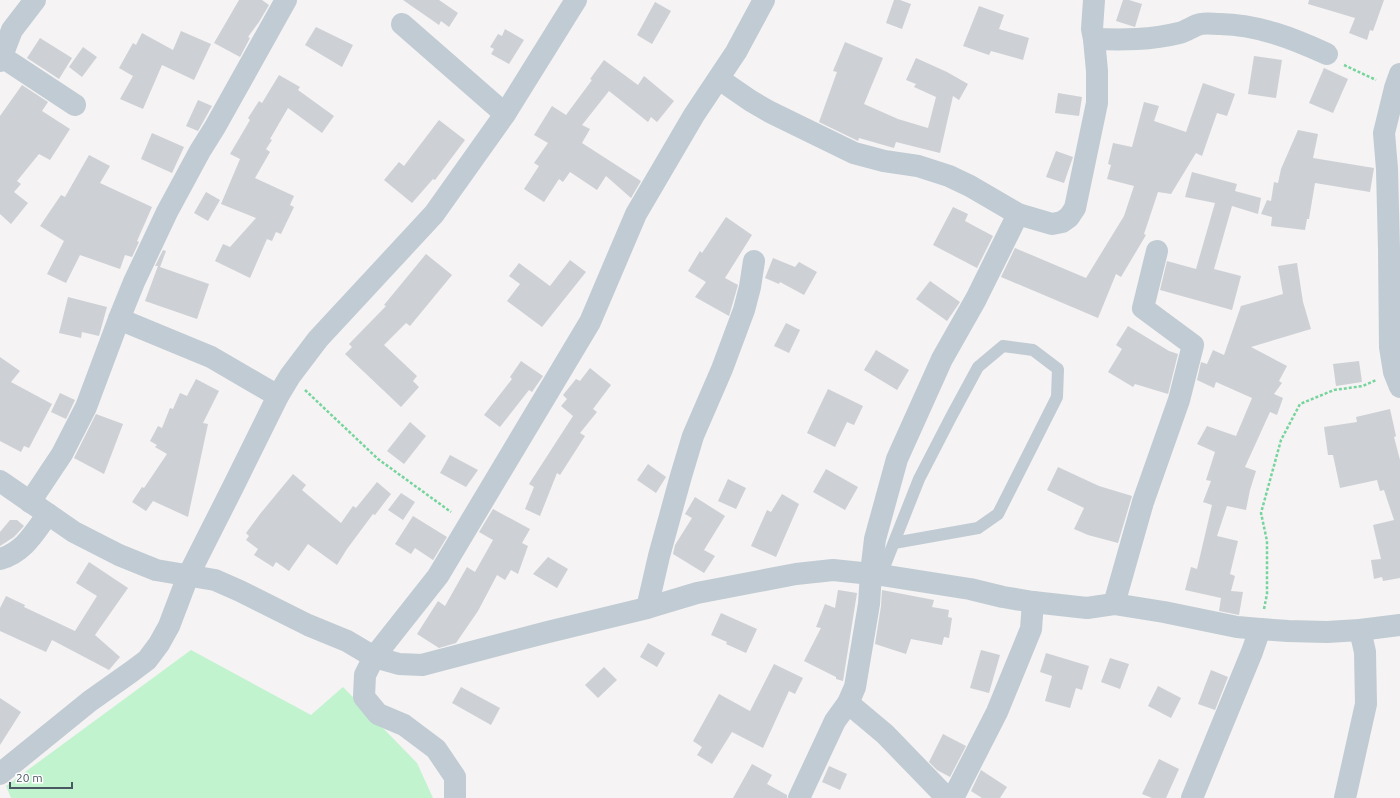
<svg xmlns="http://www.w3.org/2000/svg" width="1400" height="798" viewBox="0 0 1400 798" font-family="Ubuntu,sans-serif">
<rect width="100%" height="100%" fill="#f5f3f3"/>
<path fill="#c1f3cf" d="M191 650 311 715 343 687 417 763 433 798H11L6 786Z"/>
<g fill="#cdd0d5">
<path d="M239 0H262L269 5 259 22 248 37 250 38 240 57 214 43Z"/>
<path d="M403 0H439L458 13 449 27 441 21 439 25Z"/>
<path d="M894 0H900L911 4 902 29 886 23Z"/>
<path d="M1123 0H1129L1142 4 1135 27 1116 21Z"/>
<path d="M1309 0H1384L1373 31 1370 30 1367 40 1349 33 1355 18 1308 4Z"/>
<path d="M655 2 671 11 652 44 637 35Z"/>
<path d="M979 6 1004 15 999 29 1029 38 1023 60 991 51 989 55 963 46Z"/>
<path d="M316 27 353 45 342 67 305 45Z"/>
<path d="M505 29 524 40 509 64 491 54 494 49 490 47 498 34 502 36Z"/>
<path d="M181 31 211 44 194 80 162 65 143 109 120 99 133 76 119 68 133 43 136 45 142 33 173 50Z"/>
<path d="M40 38 72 58 59 79 27 58Z"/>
<path d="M845 42 883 58 864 104 898 119 928 128 936 97 914 87 916 84 906 80 916 58 947 72 968 84 959 100 953 96 940 153 896 142 894 148 859 138 858 141 819 122 837 72 833 71Z"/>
<path d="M83 47 97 57 82 77 69 67Z"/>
<path d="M1254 56 1282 60 1276 98 1248 94Z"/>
<path d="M604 60 638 85 644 76 674 101 657 122 651 117 648 122 609 91 582 125 590 129 582 143 641 181 631 198 606 176 597 190 570 172 563 182 559 179 544 202 524 189 539 166 534 163 548 143 534 135 552 106 566 115 592 80 590 79Z"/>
<path d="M1324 68 1348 79 1333 113 1309 103Z"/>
<path d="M279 75 300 87 298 90 334 116 322 133 288 108 270 139 272 140 266 149 270 152 255 178 294 196 290 205 294 207 281 234 276 232 272 241 267 239 250 278 215 261 223 244 230 247 256 218 221 204 240 159 230 154 250 120 248 118 259 101 262 103Z"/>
<path d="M1203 83 1235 94 1227 116 1217 113 1202 156 1196 153 1171 194 1158 192 1144 234 1146 235 1121 277 1116 274 1098 318 1001 277 1015 248 1086 278 1124 216 1134 186 1107 179 1111 165 1108 164 1113 143 1132 147 1144 102 1159 106 1154 121 1186 132Z"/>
<path d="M22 85 48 102 42 111 70 129 50 160 39 154 17 181 21 184 14 192 28 203 11 224 0 214V116Z"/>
<path d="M1058 93 1082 97 1079 116 1055 113Z"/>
<path d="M198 100 212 106 198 131 186 126Z"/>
<path d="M439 120 465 140 435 180 433 179 412 203 384 180 399 162 404 166Z"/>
<path d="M1298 130 1318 134 1313 158 1374 168 1370 192 1315 183 1309 219H1307L1305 230 1271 226 1272 217 1261 214 1267 200 1271 201 1274 182 1278 183 1281 169Z"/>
<path d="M152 133 184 147 172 173 141 159Z"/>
<path d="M1056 151 1073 157 1064 183 1046 177Z"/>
<path d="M89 155 110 166 100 183 152 207 137 241 139 242 132 257 125 255 120 269 80 255 66 283 47 274 64 241 40 226 61 195 65 197Z"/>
<path d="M1192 172 1237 184 1235 191 1261 198 1258 214 1232 206 1214 269 1241 276 1232 310 1160 290 1167 261 1196 269 1215 203 1185 197Z"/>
<path d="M206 192 220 200 208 221 194 213Z"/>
<path d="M953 207 968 214 965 221 993 236 977 268 933 245Z"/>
<path d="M726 217 752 235 725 278 738 285 729 316 695 297 706 282 688 271 700 251 702 253Z"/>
<path d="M163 250 166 251 160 267 209 284 197 319 145 301 158 266H155Z"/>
<path d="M426 254 452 275 410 326 406 323 384 345 417 376 413 381 419 387 401 407 345 354 352 347 349 344 386 306 384 305Z"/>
<path d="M773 258 795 267 799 262 817 272 804 295 780 282 779 284 765 278Z"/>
<path d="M570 260 586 272 542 327 507 301 520 284 509 276 519 263 550 286Z"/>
<path d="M1297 263 1303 302 1311 329 1251 347 1287 366 1279 381 1282 383 1274 394 1283 398 1277 415 1270 412 1245 467 1256 471 1250 490 1246 510 1227 506 1217 536 1238 541 1230 574 1235 576 1231 591 1243 592 1239 615 1219 611 1221 598 1185 590 1191 567 1197 569 1212 505 1203 502 1211 481 1206 480 1215 452 1197 444 1207 426 1236 436 1252 398 1216 382 1214 388 1197 380 1201 362 1207 364 1213 350 1224 355 1241 306 1283 294 1278 266Z"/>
<path d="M930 281 960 302 947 321 916 299Z"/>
<path d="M68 297 107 307 99 336 82 332 81 338 59 333Z"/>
<path d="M786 323 800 330 789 353 774 346Z"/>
<path d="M1128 326 1169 351 1178 354 1168 394 1135 384 1133 387 1108 372 1122 349 1116 345Z"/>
<path d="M876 350 909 370 897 390 864 370Z"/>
<path d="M0 357 20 371 11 382 52 404 29 448 24 446 21 452 0 441Z"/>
<path d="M521 361 543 376 532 392 529 390 500 427 484 415 512 379 510 377Z"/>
<path d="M1359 361 1362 382 1336 386 1333 364Z"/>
<path d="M590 368 611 385 593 409 597 412 580 433 585 436 560 475 557 473 540 516 525 509 534 487 529 484 573 416 561 406 567 399 563 395 576 379 580 381Z"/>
<path d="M196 379 219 391 203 423 208 424 188 517 153 501 146 511 132 502 142 487 144 488 167 454 155 447 157 445 150 441 158 426 162 428 170 408 173 409 180 393 187 396Z"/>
<path d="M828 389 863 406 854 425 847 422 835 447 807 433Z"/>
<path d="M60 393 75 400 66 419 51 412Z"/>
<path d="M1390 409 1396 436 1394 437 1400 460V578L1383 581 1382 577 1374 579 1371 560 1381 559 1373 525 1394 520 1384 490 1380 491 1377 480 1340 488 1333 455H1328L1324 427 1357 422 1356 417Z"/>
<path d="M96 414 123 424 104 474 74 458Z"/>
<path d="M410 422 426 436 404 464 387 451Z"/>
<path d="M450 455 478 470 466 487 440 473Z"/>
<path d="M648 464 666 477 656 493 637 480Z"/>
<path d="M1058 467 1099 486 1132 496 1118 543 1088 535 1074 529 1084 508 1047 490Z"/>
<path d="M826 469 858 487 845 510 813 492Z"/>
<path d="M293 474 306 485 302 490 341 523 353 506 356 508 377 482 391 494 375 515 373 514 347 549 337 565 308 544 289 571 276 562 273 567 254 555 258 549 246 540 249 536 246 533 260 514Z"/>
<path d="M728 479 746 488 736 509 718 501Z"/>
<path d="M401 493 415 502 403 520 388 510Z"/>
<path d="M782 494 799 504 776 557 751 546 767 510 771 512Z"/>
<path d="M695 497 725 516 704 550 715 556 704 573 673 554 675 545 692 518 685 514Z"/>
<path d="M493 509 530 529 522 543 528 546 518 574 511 570 505 580 497 575 478 611 456 643 439 648 417 634 438 601 445 606 467 567 475 572 493 540 479 532Z"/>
<path d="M413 516 447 537 433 560 415 548 411 554 395 544Z"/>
<path d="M10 520H17L24 526 14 537 0 546V532Z"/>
<path d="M548 557 568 569 557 588 533 574Z"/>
<path d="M89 562 128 588 95 635 120 657 109 670 52 640 46 652 0 631V608L6 596 25 605 24 607 75 631 97 596 76 583Z"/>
<path d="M838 590 857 593 843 681 836 679V677L804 661 821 628 816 627 825 604 835 608Z"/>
<path d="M882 590 934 600 932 607 949 610 948 617 952 618 949 638 944 637 942 645 911 639 906 654 875 644 881 606Z"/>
<path d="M721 613 757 629 746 653 726 644 727 642 711 635Z"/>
<path d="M648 643 665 653 657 667 640 657Z"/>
<path d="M981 650 1000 655 989 693 970 688Z"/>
<path d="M1046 653 1089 666 1082 690 1076 688 1070 708 1045 701 1052 676 1040 672Z"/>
<path d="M1110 658 1129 664 1120 689 1101 682Z"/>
<path d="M774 664 803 678 795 694 789 691 763 748 732 732 712 764 697 755 702 747 693 741 719 694 750 711Z"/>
<path d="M604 667 617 680 598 698 585 685Z"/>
<path d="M1211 670 1228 677 1215 710 1198 704Z"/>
<path d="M1158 686 1181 698 1171 718 1148 706Z"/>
<path d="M461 687 500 708 491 725 452 703Z"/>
<path d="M0 698 21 712 0 745Z"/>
<path d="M943 734 966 746 950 777 937 770 929 762Z"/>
<path d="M1159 759 1179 769 1166 798H1152L1142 794Z"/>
<path d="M752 764 772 775 767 784 787 795V798H733Z"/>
<path d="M829 766 847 774 840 790 822 782Z"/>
<path d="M981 770 1007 787 1000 798H982L971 791Z"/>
</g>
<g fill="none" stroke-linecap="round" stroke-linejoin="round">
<g stroke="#76d49d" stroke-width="2.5" stroke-dasharray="3 2" stroke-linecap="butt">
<path d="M1344 65 1376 80"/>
<path d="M305 390 378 459 451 512"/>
<path d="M1264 609 1267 594V541L1261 513 1281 440 1300 404 1334 390 1363 386 1376 380"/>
</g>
<path stroke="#c0cbd3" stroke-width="12" d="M881 575 919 479 951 417 978 367 1003 346 1033 350 1058 369 1057 397 998 514 978 528 894 543"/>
<g stroke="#c0cbd3" stroke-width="22">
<path d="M402 24 505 114"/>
<path d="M1094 39C1123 40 1151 40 1179 33 1187 31 1194 25 1201 24 1207 23 1214 24 1220 24 1259 25 1292 38 1327 54"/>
<path d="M2 57 75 105"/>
<path d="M0 61 12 30 35 0"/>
<path d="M1400 74 1395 88 1384 133 1387 169 1389 249 1390 347 1394 372 1400 387"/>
<path d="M719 79 751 101 770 112 854 153 884 161 918 166 949 176 970 186 1018 214 1052 224 1062 222 1069 217 1075 208 1097 103V71L1094 39 1092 29 1094 0"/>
<path d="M119 319 211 357 278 396"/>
<path d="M0 481 74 532 119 555 156 570 215 580 240 591 308 625 347 641 374 657 399 664 422 665 548 632 647 608 697 593 796 574 833 570 881 575 970 589 1003 597 1033 602 1087 608 1114 604 1164 612 1237 627 1260 629 1288 631 1327 632 1360 630 1400 625"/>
<path d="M30 502 62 454 86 407 119 319 134 282 167 212 200 151 215 127 286 0"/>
<path d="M0 559C24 552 34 533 48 514"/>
<path d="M1114 604 1143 502 1179 400 1193 345 1143 308 1157 251"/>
<path d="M647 608 659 556 681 476 693 436 722 369 744 310 750 287 754 261"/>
<path d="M848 703 885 734 947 798"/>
<path d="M0 774 90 701 131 672 147 660 159 644 169 626 188 576 233 487 278 396 290 376 318 339 434 214 505 114 576 0"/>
<path d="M455 798V777L436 749 404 725 378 714 364 697 365 675 374 657 438 576 590 322 636 214 694 115 736 52 764 0"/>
<path d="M799 798 835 721 848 703 855 687 869 604 871 573 875 539 897 459 942 359 976 299 1018 214"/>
<path d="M953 798 997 712 1031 629 1033 602"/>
<path d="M1192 798 1252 652 1260 629"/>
<path d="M1345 798 1366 704 1365 652 1360 630"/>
</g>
</g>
<path d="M10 782v6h62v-6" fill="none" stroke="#495862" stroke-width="2"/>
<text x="16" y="782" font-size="12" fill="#495862" stroke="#ffffff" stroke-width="3" paint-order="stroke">20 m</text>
</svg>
